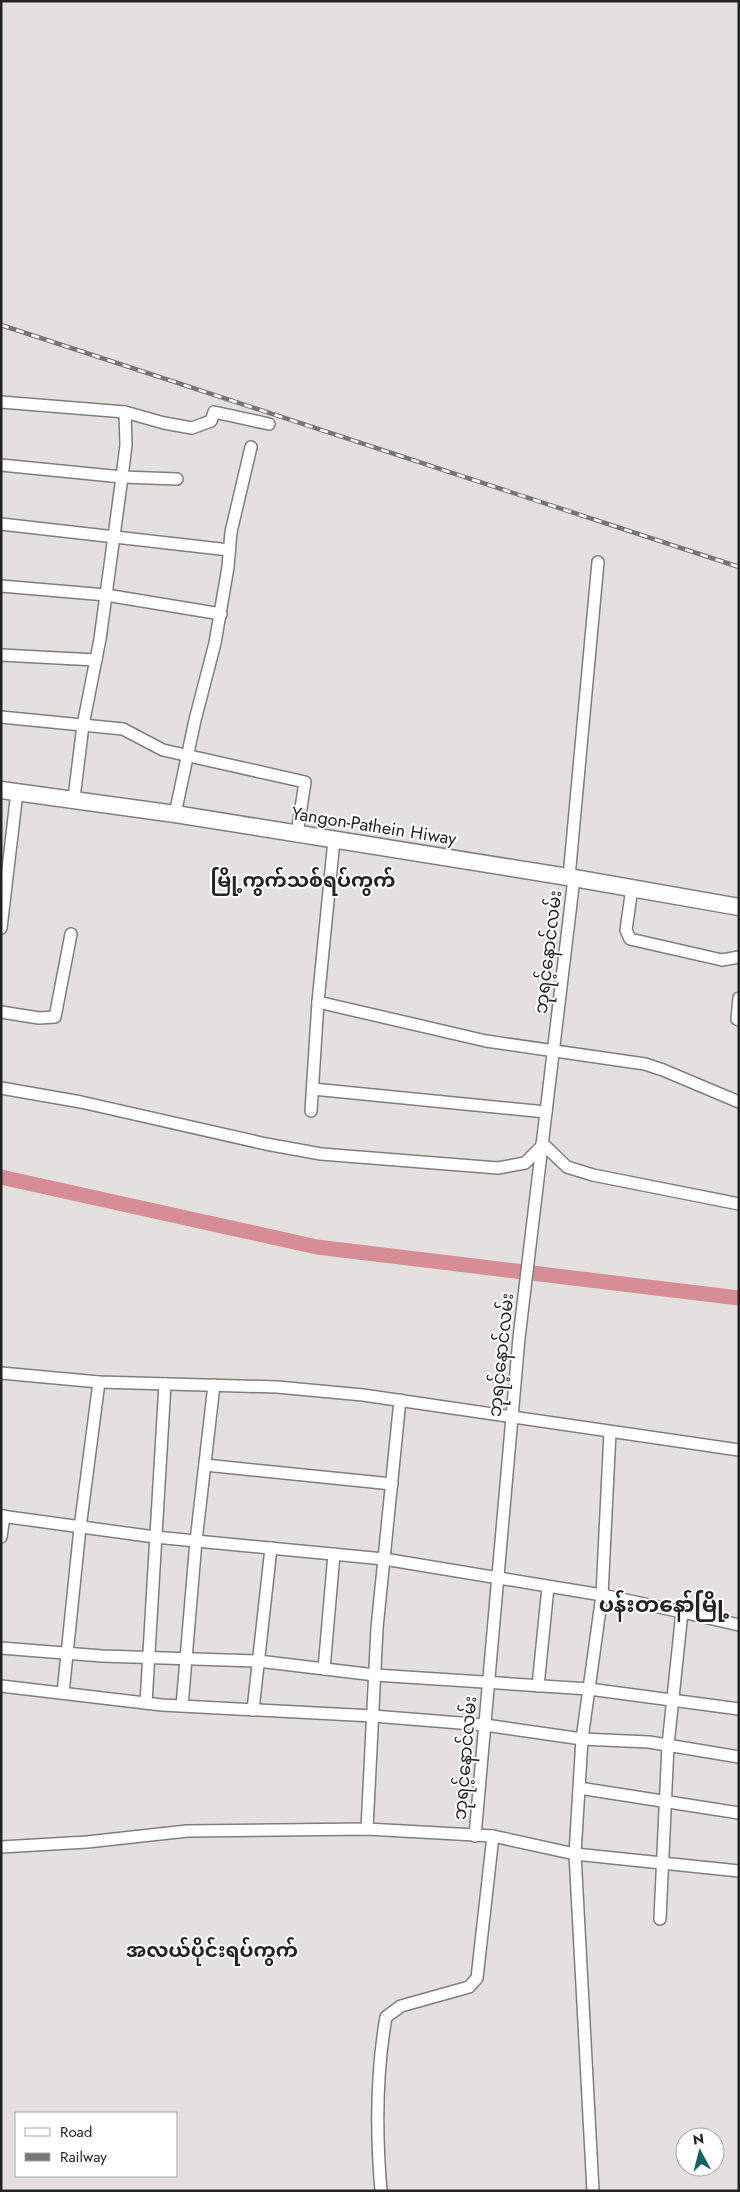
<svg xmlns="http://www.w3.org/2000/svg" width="740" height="2192" viewBox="0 0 740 2192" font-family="Jost,'Noto Sans Myanmar',sans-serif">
<rect width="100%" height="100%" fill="#e4e0e0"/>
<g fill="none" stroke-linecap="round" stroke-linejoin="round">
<path stroke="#d68d96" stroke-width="15" d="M1 1177 317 1247 739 1298"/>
<g stroke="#817d7d" stroke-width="14">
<g id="minor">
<path d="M1 402 125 412 164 423 192 428 211 421 214 412 269 424"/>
<path d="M1 465 122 477 177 479"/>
<path d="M1 524 229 550"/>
<path d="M1 586 106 595 221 614"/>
<path d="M1 655 96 660"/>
<path d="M1 717 123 729 163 750 305 782 297 834"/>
<path d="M74 798 83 725 100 639 122 477 126 445 125 412"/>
<path d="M175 814 195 720 215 643 228 567 231 532 251 447"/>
<path d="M569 877 598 562"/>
<path d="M632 888 626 930 630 939 722 960 739 957"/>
<path d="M1 928 17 792"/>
<path d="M739 998 737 1019 739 1020"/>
<path d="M318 1002 486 1041 645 1064 663 1070 739 1102"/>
<path d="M1 1012 39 1018 55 1017 71 934"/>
<path d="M1 1088 81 1102 266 1144 321 1154 498 1168 525 1163 541 1147"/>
<path d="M313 1089 546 1112"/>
<path d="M311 1111 318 1002 334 840"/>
<path d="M542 1143 567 1167 593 1175 739 1204"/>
<path d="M1 1373 99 1382 277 1387 363 1395 739 1450"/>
<path d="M205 1465 392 1484"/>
<path d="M1 1516 155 1537 384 1559 602 1595 682 1612 668 1745 660 1919"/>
<path d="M1 1537 4 1516"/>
<path d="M682 1612 739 1625"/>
<path d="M1 1648 102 1656 258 1661 375 1675 589 1689 739 1709"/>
<path d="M324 1669 334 1554"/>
<path d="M1 1686 162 1705 373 1716 485 1725 582 1739 649 1742 739 1757"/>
<path d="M538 1686 548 1587"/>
<path d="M63 1693 80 1528 99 1382"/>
<path d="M146 1703 165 1384"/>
<path d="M182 1706 196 1541 214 1385"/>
<path d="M253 1710 271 1548"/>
<path d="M579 1788 739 1813"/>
<path d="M367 1829 377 1628 400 1400"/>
<path d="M475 1836 519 1338 574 878"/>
<path d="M1 1847 87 1842 187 1831 367 1829 493 1836 575 1854 739 1871"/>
<path d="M381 2191C376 2133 376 2074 386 2017L401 2006 469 1987 477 1978 493 1836"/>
<path d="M593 2191 575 1854 582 1739 602 1595 610 1432"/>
</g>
</g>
<g stroke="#817d7d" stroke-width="19">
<path id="highway" d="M1 790 175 814 574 878 739 907"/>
</g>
<use href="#minor" stroke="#fff" stroke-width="11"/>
<use href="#highway" stroke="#fff" stroke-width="16"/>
<g stroke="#767474" stroke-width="4.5">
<path id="rail" d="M1 325 739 567"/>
</g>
<use href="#rail" stroke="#fff" stroke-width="2.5" stroke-dasharray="8" stroke-linecap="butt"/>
</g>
<g text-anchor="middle" stroke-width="4" stroke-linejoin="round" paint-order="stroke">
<g font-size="18" fill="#242323" stroke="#fff">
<text transform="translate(374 826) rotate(9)" y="6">Yangon-Pathein Hiway</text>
<text transform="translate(548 952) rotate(-83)" y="6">ဘုရင့်နောင်လမ်း</text>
<text transform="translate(501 1355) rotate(-84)" y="6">ဘုရင့်နောင်လမ်း</text>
<text transform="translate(465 1758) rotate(-85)" y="6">ဘုရင့်နောင်လမ်း</text>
</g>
<g font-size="20" font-weight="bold" fill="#242323" stroke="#fff">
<text x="303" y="887">မြို့ကွက်သစ်ရပ်ကွက်</text>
<text x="212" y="1957">အလယ်ပိုင်းရပ်ကွက်</text>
</g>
<g font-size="22" font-weight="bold" fill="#242323" stroke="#fff">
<text x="664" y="1612">ပန်းတနော်မြို့</text>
</g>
</g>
<rect width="740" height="2192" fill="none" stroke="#242323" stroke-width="5"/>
<rect x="15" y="2112" width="162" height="65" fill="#ffffff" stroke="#a7a7a7"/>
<rect x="25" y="2128" width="25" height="8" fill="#ffffff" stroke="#a7a7a7"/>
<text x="60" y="2137" font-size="15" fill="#242323">Road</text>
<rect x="25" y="2153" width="25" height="8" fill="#767474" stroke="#a7a7a7"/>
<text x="60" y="2162" font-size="15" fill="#242323">Railway</text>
<g transform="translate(700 2152) rotate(353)"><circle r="24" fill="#ffffff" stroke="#a7a7a7"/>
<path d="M0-4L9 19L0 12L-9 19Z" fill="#136361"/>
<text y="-8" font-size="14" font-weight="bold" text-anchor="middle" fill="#242323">N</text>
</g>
</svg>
